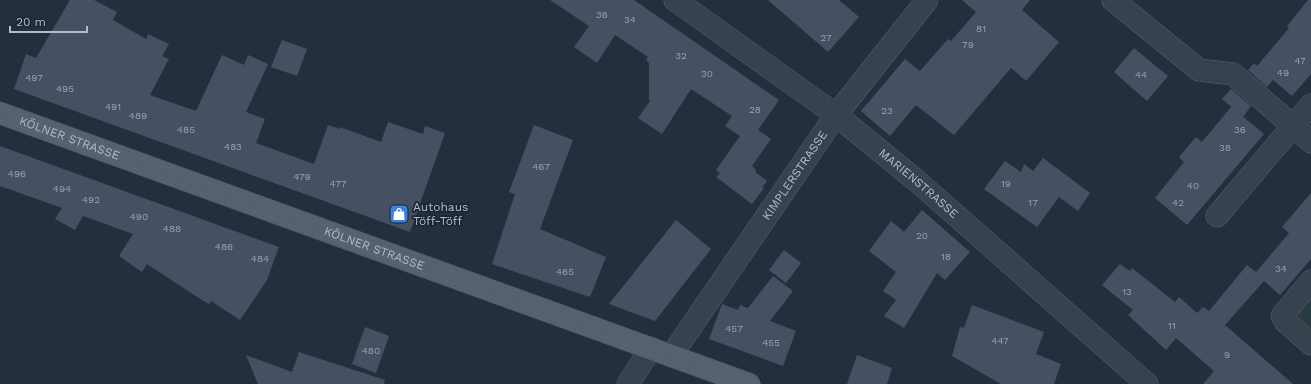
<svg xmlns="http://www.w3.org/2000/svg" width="1311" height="384" viewBox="0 0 1311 384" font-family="'Work Sans',sans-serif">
<rect width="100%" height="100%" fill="#242f3e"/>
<path fill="#263c3f" d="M1311 297V332L1296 315Z"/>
<g fill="#455162">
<path d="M70 0H94L117 12 113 20 146 39 148 34 169 44 162 56 169 59 150 95 196 111 222 55 244 65 248 55 268 64 246 112 265 119 256 143 314 164 328 125 340 129V127L381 142 388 122 423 134 425 126 445 133 410 232 14 89 26 54 36 58Z"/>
<path d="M550 0H634L779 100 758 130 771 139 752 166 756 170 755 172 767 181 762 187 764 188 752 204 716 177 720 173 716 170 740 136 725 126 732 116 691 89 662 134 638 118 650 101 649 100V63L646 60 648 57 615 35 597 63 574 47 589 26Z"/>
<path d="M768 0H839L859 17 828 52Z"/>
<path d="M962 0H1030L1022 10 1059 42 1026 81 1011 68 954 135 916 105 890 136 861 111 905 59 920 71 948 39 951 41 976 12Z"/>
<path d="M1308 0H1311V74L1292 96 1273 80 1267 87 1248 70 1254 63 1257 66 1289 28 1287 26Z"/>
<path d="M282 40 307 49 297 76 271 67Z"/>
<path d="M1134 48 1168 76 1147 101 1114 72Z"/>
<path d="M1231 89 1251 106 1243 117 1222 99Z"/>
<path d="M1231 107 1264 134 1187 225 1155 198 1184 162 1179 157 1196 137 1202 142Z"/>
<path d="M534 125 573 140 540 229 606 257 590 297 492 264 515 194 509 192Z"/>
<path d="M0 146 279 247 267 280 240 320 211 301 209 304 202 300 147 264 142 272 119 256 133 234 83 216 75 230 55 219 62 208 0 186Z"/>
<path d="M1043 158 1090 193 1078 211 1059 197 1037 227 984 189 1005 161 1021 172 1024 164 1033 171Z"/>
<path d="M1311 193V259L1280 295 1264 281 1225 325 1293 384H1203L1214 371 1176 338 1166 350 1128 315 1133 310 1102 285 1120 264 1130 271 1132 268 1175 302 1179 297 1197 313 1203 307 1209 311 1247 265 1256 272 1289 233 1282 227Z"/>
<path d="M922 210 970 252 945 280 937 273 904 328 884 316 896 300 883 291 896 272 869 251 891 221 904 232Z"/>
<path d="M676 220 711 249 655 321 609 304Z"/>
<path d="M784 250 801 263 786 283 769 270Z"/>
<path d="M773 276 793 291 770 321 796 331 783 366 709 339 722 304 738 310 740 305 748 308Z"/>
<path d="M972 305 1044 332 1036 354 1061 364 1054 384H1001L952 356 960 327 964 328Z"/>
<path d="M365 327 389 336 376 373 352 364Z"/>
<path d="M299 352 385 380 384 384H258L246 355 292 372Z"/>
<path d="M857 355 892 368 887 384H847Z"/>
</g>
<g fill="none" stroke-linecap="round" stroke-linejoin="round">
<g stroke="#565f6c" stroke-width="23">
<g id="minor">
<path id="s1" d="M675 0 836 115 917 181 1147 384"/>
<path d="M1113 0 1199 70 1233 74 1293 126 1311 105"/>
<path d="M1217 216 1293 126 1311 142"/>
<path d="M1311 281 1282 316 1286 322 1311 344"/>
<path id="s2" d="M671 356 836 115 927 0"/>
<path d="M628 384 651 348"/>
</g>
</g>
<g stroke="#414a57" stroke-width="23">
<g id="major">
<path id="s3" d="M0 113 749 384"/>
</g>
</g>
<use href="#minor" stroke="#38414e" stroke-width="22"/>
<use href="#major" stroke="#56606e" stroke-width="22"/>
<g stroke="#5a6575" stroke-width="1">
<path d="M0 107 761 384"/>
<path d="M0 120 732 384"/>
</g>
</g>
<defs>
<g id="shop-square" transform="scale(1)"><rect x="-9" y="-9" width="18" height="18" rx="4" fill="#3f7fe0" stroke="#1d2633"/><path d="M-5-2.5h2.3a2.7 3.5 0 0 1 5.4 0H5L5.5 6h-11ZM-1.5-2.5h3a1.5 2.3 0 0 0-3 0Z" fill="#fff"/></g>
</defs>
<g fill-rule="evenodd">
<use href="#shop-square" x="399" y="214"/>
</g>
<g text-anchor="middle" stroke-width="3.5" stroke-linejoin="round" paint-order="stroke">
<g font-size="10" fill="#98a1af">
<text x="602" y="18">36</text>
<text x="630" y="23">34</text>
<text x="981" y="32">81</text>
<text x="826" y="41">27</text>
<text x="968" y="48">79</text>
<text x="681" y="59">32</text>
<text x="1300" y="64">47</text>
<text x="1283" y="76">49</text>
<text x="707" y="77">30</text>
<text x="1141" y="78">44</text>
<text x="34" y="81">497</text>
<text x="65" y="92">495</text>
<text x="113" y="110">491</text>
<text x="755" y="113">28</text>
<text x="887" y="114">23</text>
<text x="138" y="119">489</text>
<text x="186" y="133">485</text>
<text x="1240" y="133">36</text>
<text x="233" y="150">483</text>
<text x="1225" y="151">38</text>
<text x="541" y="170">467</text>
<text x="17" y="177">496</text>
<text x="302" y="180">479</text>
<text x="338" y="187">477</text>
<text x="1006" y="187">19</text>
<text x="1193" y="189">40</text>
<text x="62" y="192">494</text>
<text x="91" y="203">492</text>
<text x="1033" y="206">17</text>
<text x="1178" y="206">42</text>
<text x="139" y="220">490</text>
<text x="172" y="232">488</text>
<text x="922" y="239">20</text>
<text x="224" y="250">486</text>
<text x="946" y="260">18</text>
<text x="260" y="262">484</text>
<text x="1281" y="272">34</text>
<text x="565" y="275">465</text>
<text x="1127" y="295">13</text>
<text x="1172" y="329">11</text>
<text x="734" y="332">457</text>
<text x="1000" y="344">447</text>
<text x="771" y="346">455</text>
<text x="371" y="354">480</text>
<text x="1227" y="358">9</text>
</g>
<g font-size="12" fill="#b4bcc9" stroke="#1d2633">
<text dy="4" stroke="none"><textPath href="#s3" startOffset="74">KÖLNER STRASSE</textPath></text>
<text dy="4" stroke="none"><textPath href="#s2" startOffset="219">KIMPLERSTRASSE</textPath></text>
<text dy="4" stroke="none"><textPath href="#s1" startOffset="305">MARIENSTRASSE</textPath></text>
<text dy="4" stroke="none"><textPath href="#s3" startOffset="398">KÖLNER STRASSE</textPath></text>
</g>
<g font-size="12" fill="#b4bcc9" stroke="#1d2633" text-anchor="start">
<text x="413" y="211">Autohaus<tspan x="413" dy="14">Töff-Töff</tspan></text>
</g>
</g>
<path d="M10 26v6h77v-6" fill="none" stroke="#b4bcc9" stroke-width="2"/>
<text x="16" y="26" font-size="12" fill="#b4bcc9" stroke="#1d2633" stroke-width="3" paint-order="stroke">20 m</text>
</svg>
